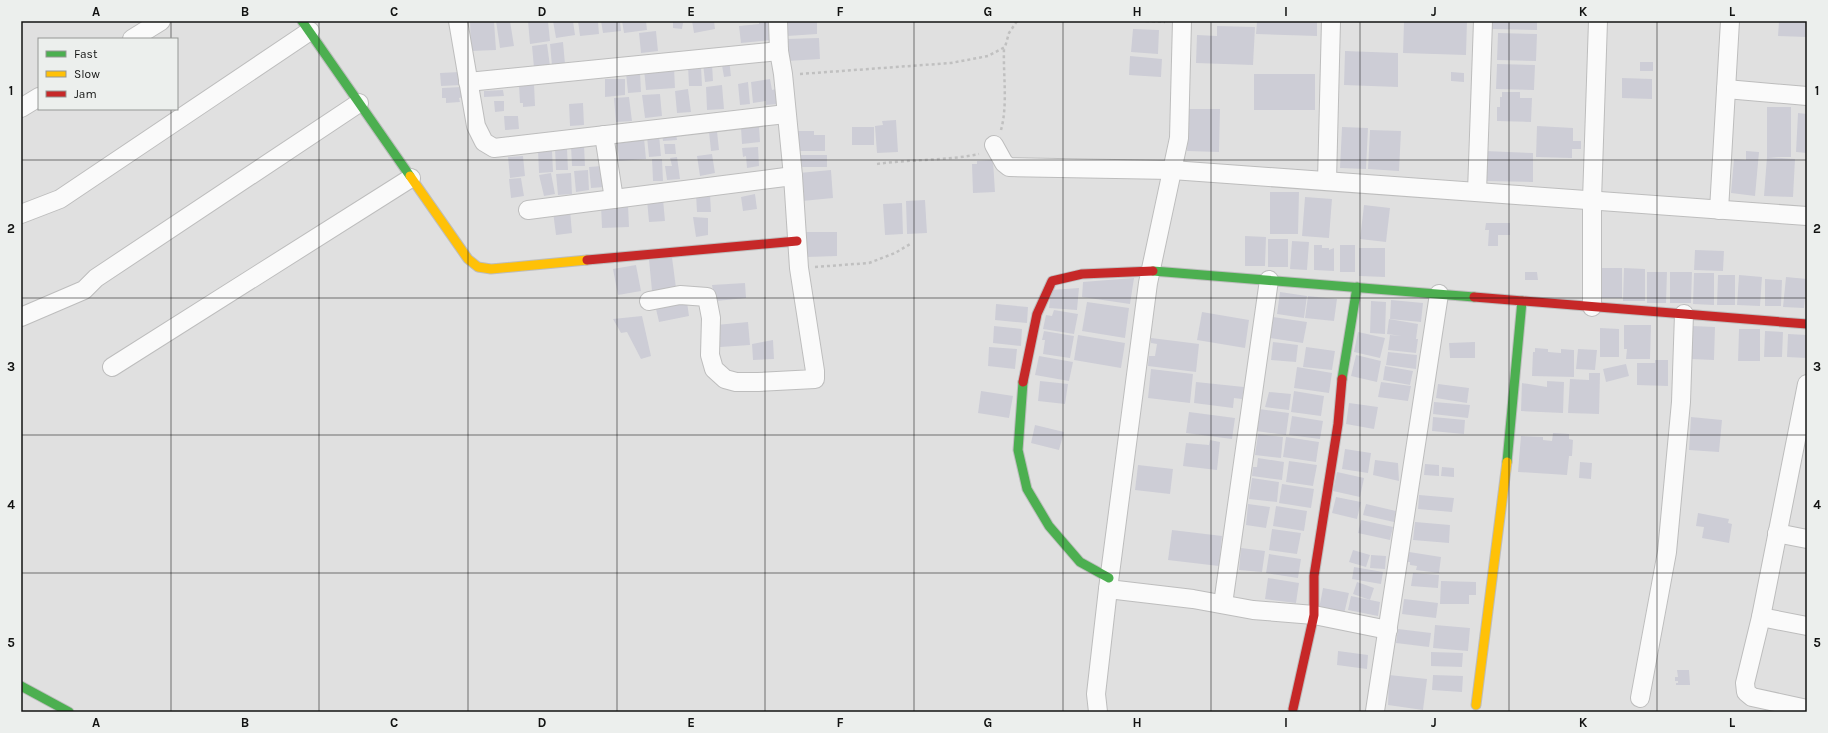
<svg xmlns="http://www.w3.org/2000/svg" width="1828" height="733" viewBox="0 0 1828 733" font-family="Karla,sans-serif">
<rect width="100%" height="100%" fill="#e0e0e0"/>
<g fill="#cdcdd6">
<path d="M470 21H494L496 50 471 51Z"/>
<path d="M496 21H510L514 46 500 48Z"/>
<path d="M528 21H548L550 41 530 44Z"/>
<path d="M553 21H573L575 35 556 38Z"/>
<path d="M578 21H598L599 34 580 36Z"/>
<path d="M601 21H620L621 31 603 33Z"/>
<path d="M622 21H646L647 30 624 33Z"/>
<path d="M692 21H714L715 29 694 33Z"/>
<path d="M759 21H769L771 40 741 43 739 26 759 24Z"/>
<path d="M787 21H817V34L787 36Z"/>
<path d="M1257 21H1317V36L1256 34Z"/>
<path d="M1404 21H1467L1466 55 1403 53Z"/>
<path d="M1492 21H1537V30L1492 29Z"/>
<path d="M1779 21H1807V37L1778 36Z"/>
<path d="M673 22 683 23 682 29 673 28Z"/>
<path d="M1217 26 1255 27 1253 65 1196 63 1197 35 1217 36Z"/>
<path d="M1133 29 1159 30 1158 54 1131 52Z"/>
<path d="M656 31 658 51 641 53 639 33Z"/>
<path d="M1498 33 1537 34 1536 61 1497 60Z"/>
<path d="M819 38 820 59 787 61 786 39Z"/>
<path d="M563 42 565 64 552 66 550 44Z"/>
<path d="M547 44 550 66 534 68 532 46Z"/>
<path d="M1345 51 1398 53V87L1344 85Z"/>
<path d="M1130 56 1162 59 1161 77 1129 75Z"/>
<path d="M729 59 731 76 724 77 721 60Z"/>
<rect x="1640" y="62" width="13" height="9"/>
<path d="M703 63H712L713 81 705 82Z"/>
<path d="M1497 64 1535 65 1534 90 1496 89Z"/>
<path d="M688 66H701L702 86H689Z"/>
<path d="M674 67 675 88 646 90 644 69Z"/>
<path d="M460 72 461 85 441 86 440 73Z"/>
<path d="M640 72 641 92 628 93 626 73Z"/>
<path d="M1451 72 1464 73V82L1451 81Z"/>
<rect x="1254" y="74" width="61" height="36"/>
<path d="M1622 78 1652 79V99L1622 98Z"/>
<path d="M605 79H625V95L605 97Z"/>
<path d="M770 79 772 90 776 89 778 104 766 105V101L753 103 751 82Z"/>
<path d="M748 82 750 104 740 105 738 84Z"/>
<path d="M534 84 535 106 523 107V103H520L519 85Z"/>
<path d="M722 85 724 109 707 110 706 87Z"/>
<path d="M462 87 463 97 459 98 460 102 446 103V98H442V88Z"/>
<path d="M688 89 691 112 677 113 675 91Z"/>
<path d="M503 90 504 96 484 97V91Z"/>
<path d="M1502 92H1520V98H1532L1531 122 1497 121V107H1500V97H1502Z"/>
<path d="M660 94 662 116 645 118 642 95Z"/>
<path d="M629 97 632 121 616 122 614 98Z"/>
<path d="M494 101H504V111L495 112Z"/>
<path d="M583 103 584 125 570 126 569 104Z"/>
<path d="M1767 107H1791V157H1768L1795 159 1793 197 1764 196 1767 157Z"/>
<path d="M1189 109H1220L1219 152 1187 151Z"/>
<path d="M1798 113 1807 114V153L1796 152Z"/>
<path d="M504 116H518L519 129 505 130Z"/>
<path d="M896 120 898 152 877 153 875 126 883 125 882 121Z"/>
<path d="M759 126 760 142 742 144 741 128Z"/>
<path d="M1537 126 1573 128V141H1581V149H1572V158L1536 157Z"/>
<rect x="852" y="127" width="22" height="18"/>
<path d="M1342 127 1368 128 1366 169 1340 168Z"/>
<path d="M1370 130 1401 131 1399 171 1368 169Z"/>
<path d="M717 131 719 150 711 151 709 132Z"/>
<path d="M796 131H814V135H825V151H796Z"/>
<path d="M676 133 677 140 663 141 662 135Z"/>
<path d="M659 135 661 156 649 157 647 137Z"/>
<path d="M644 138 646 159 619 161 617 141Z"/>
<path d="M664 144H675L676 154H665Z"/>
<path d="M584 145 585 166H572L571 146Z"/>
<path d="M758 147 759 166 747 168 746 156 743 157 742 148Z"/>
<path d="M567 148 568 170H556L555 149Z"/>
<path d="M538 150H552L553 172 539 173Z"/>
<path d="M1485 151 1533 153V182L1484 181Z"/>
<path d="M1746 151 1759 152 1755 196 1731 193 1734 159 1746 160Z"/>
<path d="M712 154 715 173 700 176 697 156Z"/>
<rect x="797" y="155" width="30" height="12"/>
<path d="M523 156 525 176 510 178 508 157Z"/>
<path d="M677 157 680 179 667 180 665 166H672L670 158Z"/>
<path d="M652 159H662L663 181H653Z"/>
<path d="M993 160 995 192 973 193 972 164H977V161Z"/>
<path d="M602 166 604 187 591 188 589 167Z"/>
<path d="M588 170 589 190 576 192 574 171Z"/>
<path d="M831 170 833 198 802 201 799 173Z"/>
<path d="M551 173 555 194 544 196 539 175Z"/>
<path d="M571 173 572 194 558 195 556 174Z"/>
<path d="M521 178 524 196 511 198 509 179Z"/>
<path d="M1270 192H1299L1298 234H1270Z"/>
<path d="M710 194 711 212H697L696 195Z"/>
<path d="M755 194 757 209 743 211 741 197Z"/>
<path d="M1305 197 1332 199 1329 238 1302 236Z"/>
<path d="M663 199 665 221 649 222 647 200Z"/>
<path d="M925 200 927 233 907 234 906 201Z"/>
<path d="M902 203 903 234 885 235 883 204Z"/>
<path d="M628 204 629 227 602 228 601 206Z"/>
<path d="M1364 205 1390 208 1386 242 1360 239Z"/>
<path d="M570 210 572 233 556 235 553 212Z"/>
<path d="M693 217 708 218V235L696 237Z"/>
<path d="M1486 223H1510V235H1498V246H1488L1489 230H1485Z"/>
<path d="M806 232H837V256L807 257Z"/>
<path d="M1245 236 1266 237 1265 266H1245Z"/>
<rect x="1268" y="239" width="20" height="28"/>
<path d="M1292 241 1309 242 1307 270 1290 269Z"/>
<path d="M1314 245H1322V248H1329V250L1334 248V271L1314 270Z"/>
<rect x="1340" y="245" width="15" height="27"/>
<path d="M1359 248H1385V277L1359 276Z"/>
<path d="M1695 250 1724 251 1723 271 1694 270Z"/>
<path d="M672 257 676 288 652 291 649 260Z"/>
<path d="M636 265 641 291 618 295 613 269Z"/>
<path d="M1601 268H1622V298H1602Z"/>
<path d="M1624 268 1645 269V301H1623Z"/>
<path d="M1525 272H1537L1538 280H1525Z"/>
<path d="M1647 272H1667L1666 303H1647Z"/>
<path d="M1670 272H1692L1691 303H1670Z"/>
<path d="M1694 273H1714V305L1693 304Z"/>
<path d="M1718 275H1735V305H1717Z"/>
<path d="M1739 275 1762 277 1760 306 1737 305Z"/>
<path d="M1786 277 1807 279 1804 308 1783 307Z"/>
<path d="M1134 278 1130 304 1082 297 1083 282Z"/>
<path d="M1765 279 1782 280 1781 306H1765Z"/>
<path d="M745 283 746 298 716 301 715 292H713L712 285Z"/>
<path d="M1079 288 1077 310 1049 308 1051 290Z"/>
<path d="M1280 292 1307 296 1304 318 1277 314Z"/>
<path d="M1308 296 1337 299 1334 321 1305 318Z"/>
<path d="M1391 300 1423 303 1421 322 1390 319Z"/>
<path d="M1371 301 1386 302 1385 334 1370 333Z"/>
<path d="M687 302 689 316 659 322 656 309Z"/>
<path d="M1087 302 1129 308 1125 338 1082 331Z"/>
<path d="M996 304 1028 307 1027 323 995 320Z"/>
<path d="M1054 310 1078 314 1074 334 1043 329 1046 315 1052 316Z"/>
<path d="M1202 312 1249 320 1245 348 1197 340Z"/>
<path d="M642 316 651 356 641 359 627 332 621 333 613 319Z"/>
<path d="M1273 317 1307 322 1303 343 1270 338Z"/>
<path d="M1389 319 1418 324 1416 339H1418L1416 353 1388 350 1390 335 1402 336 1387 334Z"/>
<path d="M748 322 750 345 720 347 719 331 716 325Z"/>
<path d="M1624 325H1651L1650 359H1626L1627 349H1624Z"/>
<path d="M994 326 1022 329 1021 346 993 343Z"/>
<path d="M1692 326 1715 327 1714 360 1691 359Z"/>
<path d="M1600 328 1619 329V357H1600Z"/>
<path d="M1739 329H1760V361H1738Z"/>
<path d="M1044 331 1074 336 1070 358 1043 354 1045 340H1042Z"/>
<path d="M1765 331 1783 332 1782 357H1764Z"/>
<path d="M1358 332 1385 338 1380 358 1354 352Z"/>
<path d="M1788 334 1807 335V358L1787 357Z"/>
<path d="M1078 335 1125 343 1121 368 1074 360Z"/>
<path d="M1151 338 1199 344 1196 372 1148 366 1149 356H1155L1157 344 1151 343Z"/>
<path d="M773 340 774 359 753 360 752 344Z"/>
<path d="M1273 342 1298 345 1296 362 1271 360Z"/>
<path d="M1475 342V358H1450L1449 343Z"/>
<path d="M989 347 1017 349 1015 369 988 366Z"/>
<path d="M1306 347 1335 351 1332 370 1303 367Z"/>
<path d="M1535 348 1548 349V352L1561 353V349L1574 350V377L1532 376 1533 352H1535Z"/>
<path d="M1578 349 1597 350 1595 370 1576 369Z"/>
<path d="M1388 352 1417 355 1416 369 1386 365Z"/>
<path d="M1356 355 1381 361 1377 382 1351 376Z"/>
<path d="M1039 356 1073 362 1069 381 1035 375Z"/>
<path d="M1655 360H1668V386L1637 385V363H1655Z"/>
<path d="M1626 364 1629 376 1606 382 1603 369Z"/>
<path d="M1385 366 1413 371 1410 385 1383 380Z"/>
<path d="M1297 367 1332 373 1329 393 1294 388Z"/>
<path d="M1151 369 1193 374 1190 403 1148 398Z"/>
<path d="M1589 373H1600L1599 414 1568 413 1570 379 1589 380Z"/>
<path d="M1040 381 1068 384 1065 404 1038 401Z"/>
<path d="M1547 381 1564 382 1563 413 1521 411 1522 383 1547 387Z"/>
<path d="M1196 382 1244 387 1242 399 1234 398 1233 408 1194 403Z"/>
<path d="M1381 382 1411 386 1408 401 1378 397Z"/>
<path d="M1438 384 1469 388 1467 403 1436 398Z"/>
<path d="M981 391 1013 396 1009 418 978 413Z"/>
<path d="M1294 391 1324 396 1321 416 1291 412Z"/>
<path d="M1269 392 1291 394 1289 410 1265 407Z"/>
<path d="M1434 402 1470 405 1468 418 1433 414Z"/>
<path d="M1349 403 1378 407 1374 429 1346 424Z"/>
<path d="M1259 409 1289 413 1286 435 1256 431Z"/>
<path d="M1189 412 1235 418 1232 439 1186 433Z"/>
<path d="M1292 416 1323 421 1320 439 1289 435Z"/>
<path d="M1433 417 1465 420 1464 434 1432 431Z"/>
<path d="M1691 417 1722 420 1719 452 1689 450Z"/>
<path d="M1035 425 1064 432 1059 450 1031 443Z"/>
<path d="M1553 433 1569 434V439L1573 440 1572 456H1569L1567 475 1518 472 1521 436 1543 437V440L1552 441Z"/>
<path d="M1258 434 1283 437 1281 458 1255 455Z"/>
<path d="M1286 437 1319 442 1316 462 1283 457Z"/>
<path d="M1210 440 1220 442 1217 470 1183 466 1186 443 1209 445Z"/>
<path d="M1345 449 1371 453 1368 473 1342 469Z"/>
<path d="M1258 458 1284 462 1282 480 1252 476 1253 467H1257Z"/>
<path d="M1375 460 1398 463 1399 481 1373 475Z"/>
<path d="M1289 461 1317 465 1313 486 1286 482Z"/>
<path d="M1580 462 1592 463 1591 479 1579 478Z"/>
<path d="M1425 464 1439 465V476L1424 475Z"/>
<path d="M1138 465 1173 469 1170 494 1135 490Z"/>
<path d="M1442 467 1454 468V477L1441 476Z"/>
<path d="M1337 472 1364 478 1360 497 1333 491Z"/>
<path d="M1252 478 1279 482 1277 502 1249 499Z"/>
<path d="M1282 484 1314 489 1311 508 1279 503Z"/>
<path d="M1419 495 1454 498 1452 512 1418 509Z"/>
<path d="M1336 497 1361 502 1357 519 1332 513Z"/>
<path d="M1248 504 1270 507 1266 528 1246 525Z"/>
<path d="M1366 504 1396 511 1394 522 1363 515Z"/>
<path d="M1276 506 1307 511 1304 531 1273 526Z"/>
<path d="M1698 513 1729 519 1728 523 1732 524 1729 543 1702 538 1704 527 1696 526Z"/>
<path d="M1361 520 1393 527 1390 540 1358 533Z"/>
<path d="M1415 522 1450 525 1449 543 1413 540Z"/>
<path d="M1272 529 1301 533 1297 554 1269 550Z"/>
<path d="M1172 530 1222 536 1219 566 1168 560Z"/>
<path d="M1241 548 1265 551 1262 572 1239 570Z"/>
<path d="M1353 550 1370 555 1366 567 1349 562Z"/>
<path d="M1409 552 1441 557 1439 573 1416 570 1417 566 1410 565V562H1407Z"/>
<path d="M1269 554 1301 559 1298 578 1266 573Z"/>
<path d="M1371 555 1386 556 1385 569 1370 568Z"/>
<path d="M1354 567 1383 572 1381 584 1352 579Z"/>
<path d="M1413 573 1439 575 1438 588 1411 586Z"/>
<path d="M1268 578 1299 583 1296 603 1265 599Z"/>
<path d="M1441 581 1476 582V595H1469V604H1440Z"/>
<path d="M1357 582 1374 588 1370 600 1353 594Z"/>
<path d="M1323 588 1349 593 1344 614 1319 609Z"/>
<path d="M1351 596 1380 602 1378 616 1348 610Z"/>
<path d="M1404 599 1438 603 1436 618 1402 614Z"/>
<path d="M1435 625 1470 628 1468 651 1433 648Z"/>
<path d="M1398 629 1431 633 1429 647 1396 643Z"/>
<path d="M1338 651 1368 655 1367 669 1337 665Z"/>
<path d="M1431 652 1463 653 1462 667 1431 666Z"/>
<path d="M1677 670H1689L1690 685H1676V683H1678V681H1675V677H1678Z"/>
<path d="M1389 675 1427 679 1423 710 1388 705Z"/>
<path d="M1433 675 1463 676 1462 692 1432 690Z"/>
</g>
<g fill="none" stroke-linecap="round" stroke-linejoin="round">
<g stroke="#bdbdbd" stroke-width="20">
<g id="street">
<path d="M458 21 476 126 484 142 494 148 786 114"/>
<path d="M132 39 161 21"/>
<path d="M468 82 779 51"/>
<path d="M1726 89 1807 96"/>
<path d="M21 108 39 97"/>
<path d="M604 135 614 199"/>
<path d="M994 145 1004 163 1009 167 1172 170 1807 216"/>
<path d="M1327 181 1331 21"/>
<path d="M1477 192 1483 21"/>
<path d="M528 210 793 176"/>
<path d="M1719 210 1730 21"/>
<path d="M21 214 60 199 310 31"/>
<path d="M649 301 680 295 707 297 711 318 710 355 714 369 725 379 736 382H758L815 379V371L799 268 793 176 783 74 779 51 778 21"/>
<path d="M1592 307V200L1598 21"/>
<path d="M21 317 84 290 96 278 359 103"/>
<path d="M112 367 411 178"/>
<path d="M1807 384 1761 617 1745 683 1746 692 1752 697 1807 709"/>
<path d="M1777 533 1807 539"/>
<path d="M1108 589 1193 599 1253 610 1314 615 1388 630"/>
<path d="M1223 604 1269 280"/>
<path d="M1761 617 1807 626"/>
<path d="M1640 698 1667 552 1681 402 1684 314"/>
<path d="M1375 711 1439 294"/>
<path d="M1098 712 1096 694 1108 589 1148 283 1179 138 1182 21"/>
</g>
</g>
<g stroke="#bdbdbd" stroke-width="11">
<g id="fast">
<path d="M302 21 410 176"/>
<path d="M1153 271 1474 297"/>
<path d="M1342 379 1357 287"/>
<path d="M1023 382 1018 450 1027 489 1049 526 1080 562 1109 578"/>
<path d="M1507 462 1522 301"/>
<path d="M21 686 69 712"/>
</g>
</g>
<g stroke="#bdbdbd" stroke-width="11">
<g id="slow">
<path d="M410 176 468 259 478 267 491 269 587 260"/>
<path d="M1476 705 1507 462"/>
</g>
</g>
<g stroke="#bdbdbd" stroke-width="11">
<g id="jam">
<path d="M587 260 797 241"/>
<path d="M1474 297 1807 324"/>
<path d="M1023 382 1037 314 1052 281 1082 274 1153 271"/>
<path d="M1293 709 1314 615V576L1338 424 1342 379"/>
</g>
</g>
<g stroke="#c0c0c0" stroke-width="2.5" stroke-dasharray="3 3" stroke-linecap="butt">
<path d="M1146 21 1165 22"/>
<path d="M800 74 951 63 988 56 1005 47 1009 33 1017 21"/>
<path d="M1001 130C1008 104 1003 75 1004 48"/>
<path d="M877 164C911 159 946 161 979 154"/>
<path d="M815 267 869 263 895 253 912 243"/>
</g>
<use href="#street" stroke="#fafafa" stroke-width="18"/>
<use href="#fast" stroke="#4caf50" stroke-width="9"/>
<use href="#slow" stroke="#ffc107" stroke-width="9"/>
<use href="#jam" stroke="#c62828" stroke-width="9"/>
</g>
<path fill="none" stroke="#121312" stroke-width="1" stroke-opacity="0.55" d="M171 21V39M319 21V712M468 21V712M617 21V712M765 21V712M914 21V712M1063 21V712M1211 21V712M1360 21V712M1509 21V712M1657 21V712M171 109V712M21 160H1807M21 298H1807M21 435H1807M21 573H1807"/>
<rect width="1828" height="733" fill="none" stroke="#ecefed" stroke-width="44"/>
<rect x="38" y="38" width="140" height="72" fill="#ecefed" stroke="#959795"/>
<rect x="46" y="51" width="20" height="6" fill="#4caf50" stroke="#959795"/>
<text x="74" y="58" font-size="12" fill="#121312">Fast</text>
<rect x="46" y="71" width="20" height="6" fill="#ffc107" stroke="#959795"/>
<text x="74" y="78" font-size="12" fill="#121312">Slow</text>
<rect x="46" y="91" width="20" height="6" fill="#c62828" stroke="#959795"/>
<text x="74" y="98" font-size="12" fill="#121312">Jam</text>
<rect x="22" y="22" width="1784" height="689" fill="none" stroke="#121312" stroke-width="1.5"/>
<g font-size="13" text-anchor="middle" font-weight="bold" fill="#121312">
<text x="96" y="16">A</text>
<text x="245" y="16">B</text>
<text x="394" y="16">C</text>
<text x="542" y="16">D</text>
<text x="691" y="16">E</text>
<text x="840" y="16">F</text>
<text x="988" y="16">G</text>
<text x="1137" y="16">H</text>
<text x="1286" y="16">I</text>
<text x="1434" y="16">J</text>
<text x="1583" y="16">K</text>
<text x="1732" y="16">L</text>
<text x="11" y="95">1</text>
<text x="1817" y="95">1</text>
<text x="11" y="233">2</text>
<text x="1817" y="233">2</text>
<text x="11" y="371">3</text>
<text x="1817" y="371">3</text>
<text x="11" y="509">4</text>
<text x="1817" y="509">4</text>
<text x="11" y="647">5</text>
<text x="1817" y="647">5</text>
<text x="96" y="727">A</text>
<text x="245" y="727">B</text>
<text x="394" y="727">C</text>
<text x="542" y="727">D</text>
<text x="691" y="727">E</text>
<text x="840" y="727">F</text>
<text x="988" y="727">G</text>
<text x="1137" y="727">H</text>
<text x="1286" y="727">I</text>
<text x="1434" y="727">J</text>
<text x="1583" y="727">K</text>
<text x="1732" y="727">L</text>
</g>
</svg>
